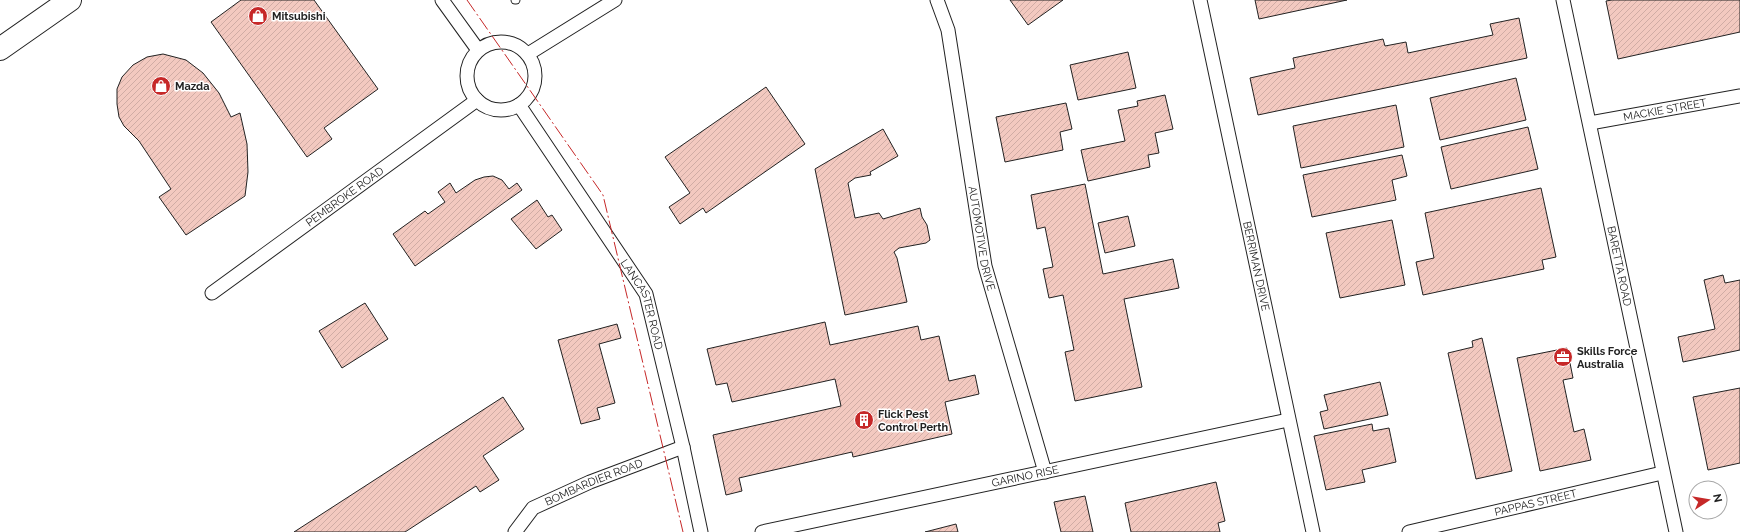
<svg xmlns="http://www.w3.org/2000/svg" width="1740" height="532" viewBox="0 0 1740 532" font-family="Raleway,sans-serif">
<defs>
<pattern id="building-hatch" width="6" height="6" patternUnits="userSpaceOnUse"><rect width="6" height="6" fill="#f3c9c0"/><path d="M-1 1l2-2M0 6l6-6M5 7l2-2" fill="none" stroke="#d0aca5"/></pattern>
</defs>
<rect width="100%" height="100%" fill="#fff"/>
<g fill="url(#building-hatch)" stroke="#222">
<path d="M241 0H314L378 89 324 128 332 139 307 157 211 22Z"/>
<path d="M1010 0H1063L1028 25Z"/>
<path d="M1255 0H1347L1259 19Z"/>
<path d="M1612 0H1740V32L1618 59 1606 1Z"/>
<path d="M1519 18 1527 58 1258 115 1250 78 1295 68 1293 58 1383 39 1385 46 1406 42 1408 53 1493 35 1490 24Z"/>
<path d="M1128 52 1136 88 1078 100 1070 65Z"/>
<path d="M163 54 186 60 203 73 219 93 231 117 240 113 247 144 248 172 245 196 186 235 159 197 171 189 139 141 124 126 119 117 117 104V89L122 77 133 65 147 57Z"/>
<path d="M1516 78 1526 120 1440 140 1430 98Z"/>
<path d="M766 87 805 144 706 213 703 208 680 224 669 207 690 193 665 157Z"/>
<path d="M1165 95 1173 129 1155 133 1159 153 1148 155 1150 167 1088 181 1081 150 1125 141 1118 110 1138 106 1137 101Z"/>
<path d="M1066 103 1072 129 1060 132 1063 150 1005 162 996 117Z"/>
<path d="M1396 105 1404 147 1301 168 1293 126Z"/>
<path d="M1528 127 1538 169 1451 189 1441 147Z"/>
<path d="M883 129 898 156 870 172 871 175 855 178 848 183 855 218 879 213 883 219 920 208 922 217 927 225 930 240 926 243 899 248 894 252 897 258 907 302 845 315 815 169Z"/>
<path d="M1402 155 1407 176 1392 180 1396 200 1312 217 1303 175Z"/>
<path d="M493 176 502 180 509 189 517 183 522 190 415 266 393 234 425 211 428 214 445 202 438 192 450 183 456 193 475 180 484 177Z"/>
<path d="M1085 184 1103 274 1173 259 1179 288 1124 299 1142 387 1075 401 1065 352 1074 350 1063 295 1049 298 1043 269 1053 267 1045 227 1037 229 1031 195Z"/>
<path d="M1541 188 1556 257 1542 260 1544 269 1423 295 1416 262 1434 258 1425 213Z"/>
<path d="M537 200 548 217 552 215 562 230 536 249 511 219Z"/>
<path d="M1128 216 1135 246 1105 253 1098 223Z"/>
<path d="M1392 220 1405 285 1340 298 1326 233Z"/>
<path d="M1723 275 1725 283 1740 280V350L1683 362 1678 337 1715 329 1704 280Z"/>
<path d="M365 303 388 339 342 368 319 331Z"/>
<path d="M825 322 830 345 918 326 921 340 939 336 949 381 975 375 979 394 945 402 952 434 853 457 852 452 739 478 742 491 726 495 713 435 841 406 835 379 732 402 727 383 716 385 707 349Z"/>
<path d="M617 324 621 338 599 344 615 403 597 408 600 419 581 424 558 340Z"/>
<path d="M1482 338 1512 471 1476 479 1448 353 1473 347 1472 341Z"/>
<path d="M1567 348 1573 378 1563 380 1574 432 1584 429 1591 460 1540 471 1517 358Z"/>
<path d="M1380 382 1388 415 1324 429 1320 412 1328 410 1324 395Z"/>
<path d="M1740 388V463L1708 470 1693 397Z"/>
<path d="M503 397 524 429 483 456 499 480 480 492 476 486 405 532H294Z"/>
<path d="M1372 424 1373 431 1389 428 1396 462 1362 470 1365 482 1326 490 1314 436Z"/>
<path d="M1216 482 1225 521 1218 523 1220 532H1131L1125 503Z"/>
<path d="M1085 496 1093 532H1061L1054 502Z"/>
<path d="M956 524 958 532H925Z"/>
</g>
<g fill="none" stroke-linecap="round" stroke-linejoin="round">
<g stroke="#222" stroke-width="9">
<path id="lane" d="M515 0H516"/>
</g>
<g stroke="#222" stroke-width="15">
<g id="street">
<path d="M442 0 478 50"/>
<path id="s1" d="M937 0 948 30 985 266 1045 472"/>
<path id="s2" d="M1200 0 1313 532"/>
<path id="s3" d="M1563 0 1676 532"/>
<circle cx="501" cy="76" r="34"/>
<path d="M528 54 615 0"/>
<path id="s4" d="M519 105 646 294 683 447 701 532"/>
<path id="s5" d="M1590 123 1740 96"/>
<path id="s6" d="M212 293 477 100"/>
<path id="s7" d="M515 532 533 508 590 482 683 447"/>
<path id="s8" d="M762 532 1288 420"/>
<path id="s9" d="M1409 532 1662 473"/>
</g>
</g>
<g stroke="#222" stroke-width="24">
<path id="highway" d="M0 49 70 0"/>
</g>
<use href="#lane" stroke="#fff" stroke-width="7"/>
<use href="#street" stroke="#fff" stroke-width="13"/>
<use href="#highway" stroke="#fff" stroke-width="22"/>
<path stroke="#c62828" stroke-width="1" stroke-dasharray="14 3 2 3" stroke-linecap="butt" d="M467 0 603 195 683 532"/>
</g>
<defs>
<g id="shop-disc" transform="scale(1)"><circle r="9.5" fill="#c62828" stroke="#fff"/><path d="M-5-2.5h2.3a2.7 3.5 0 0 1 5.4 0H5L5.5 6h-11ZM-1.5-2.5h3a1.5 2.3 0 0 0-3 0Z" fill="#fff"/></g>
<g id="office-disc" transform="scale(1)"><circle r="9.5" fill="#c62828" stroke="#fff"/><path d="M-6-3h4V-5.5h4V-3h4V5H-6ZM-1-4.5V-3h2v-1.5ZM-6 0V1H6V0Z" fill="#fff"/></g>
<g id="building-disc" transform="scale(1)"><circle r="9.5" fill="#c62828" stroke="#fff"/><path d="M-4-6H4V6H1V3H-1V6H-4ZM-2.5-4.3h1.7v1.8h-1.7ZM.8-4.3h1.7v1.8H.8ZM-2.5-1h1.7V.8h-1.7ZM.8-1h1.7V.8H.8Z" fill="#fff"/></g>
</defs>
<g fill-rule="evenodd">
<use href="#shop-disc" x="258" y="16"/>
<use href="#shop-disc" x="161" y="86"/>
<use href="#office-disc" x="1563" y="357"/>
<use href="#building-disc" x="864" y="420"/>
</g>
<g text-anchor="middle" stroke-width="3" stroke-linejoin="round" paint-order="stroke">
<g font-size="11" font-weight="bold" fill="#222" stroke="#fff" text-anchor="start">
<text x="272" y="20">Mitsubishi</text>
<text x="175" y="90">Mazda</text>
<text x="1577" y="355">Skills Force<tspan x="1577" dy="13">Australia</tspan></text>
<text x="878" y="418">Flick Pest<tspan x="878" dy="13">Control Perth</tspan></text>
</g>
<g font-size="11" fill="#222" stroke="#fff">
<text dy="4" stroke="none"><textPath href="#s5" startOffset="76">MACKIE STREET</textPath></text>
<text dy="4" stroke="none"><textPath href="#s6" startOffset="164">PEMBROKE ROAD</textPath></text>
<text dy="4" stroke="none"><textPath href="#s1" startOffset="243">AUTOMOTIVE DRIVE</textPath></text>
<text dy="4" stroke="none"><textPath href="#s2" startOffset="272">BERRIMAN DRIVE</textPath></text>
<text dy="4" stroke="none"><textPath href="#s3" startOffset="272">BARETTA ROAD</textPath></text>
<text dy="4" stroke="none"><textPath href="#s4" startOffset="236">LANCASTER ROAD</textPath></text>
<text dy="4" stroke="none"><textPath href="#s8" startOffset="269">GARINO RISE</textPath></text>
<text dy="4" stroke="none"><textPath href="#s7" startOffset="96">BOMBARDIER ROAD</textPath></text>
<text dy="4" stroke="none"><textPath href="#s9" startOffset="130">PAPPAS STREET</textPath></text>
</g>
</g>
<g transform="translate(1708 500) rotate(78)"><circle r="19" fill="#ffffff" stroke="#a7a7a7"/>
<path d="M0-3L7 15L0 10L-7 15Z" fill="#c62828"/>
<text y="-6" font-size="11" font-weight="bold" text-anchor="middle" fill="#222222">N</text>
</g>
</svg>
